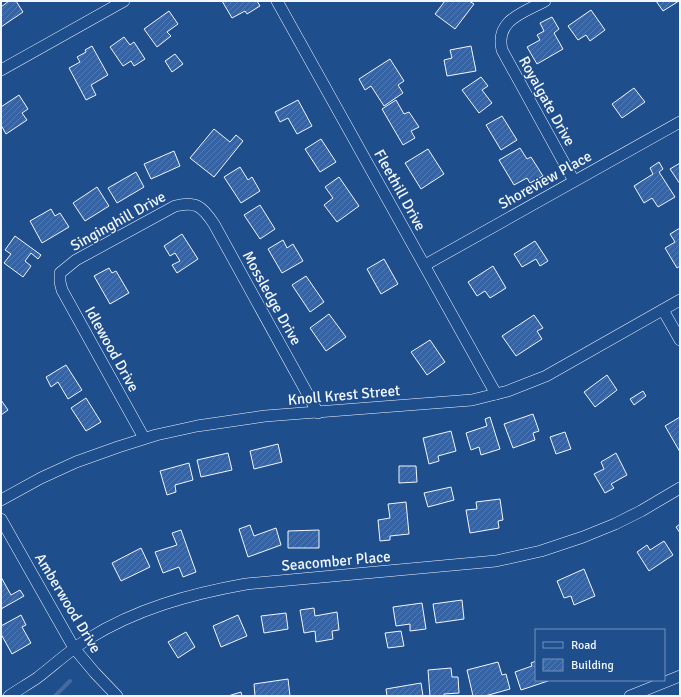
<svg xmlns="http://www.w3.org/2000/svg" width="681" height="697" viewBox="0 0 681 697" font-family="Signika,sans-serif">
<defs>
<pattern id="building-hatch" width="6" height="6" patternUnits="userSpaceOnUse"><rect width="6" height="6" fill="#3563a3"/><path d="M-1 1l2-2M0 6l6-6M5 7l2-2" fill="none" stroke="#537ab1"/></pattern>
</defs>
<rect width="100%" height="100%" fill="#1f4e8c"/>
<g fill="none" stroke-linecap="round" stroke-linejoin="round">
<path stroke="#446ba0" stroke-width="4" d="M55 696 70 681"/>
</g>
<g fill="url(#building-hatch)" stroke="#f2f6ff">
<path d="M9 1H16L23 12 1 27V7Z"/>
<path d="M222 1H257L260 6 247 14 245 11 232 18Z"/>
<path d="M445 1H469L474 4 455 29 435 14Z"/>
<path d="M656 1H679L663 11Z"/>
<path d="M591 10 605 30 590 41 586 35 578 40 568 26Z"/>
<path d="M169 11 178 24 167 32 171 36 157 47 144 29Z"/>
<path d="M552 17 559 29 554 33 563 49 537 64 527 47 540 40 537 35 544 31 540 23Z"/>
<path d="M124 37 130 45 134 42 145 59 134 66 131 61 123 66 110 47Z"/>
<path d="M92 46 108 75 91 85 96 95 86 100 69 68 80 62 77 57 86 52 85 50Z"/>
<path d="M471 46 476 71 447 76 444 60 452 58 450 50Z"/>
<path d="M175 54 183 64 172 72 165 61Z"/>
<path d="M390 59 404 81 398 85 403 93 384 106 371 86 365 90 359 79Z"/>
<path d="M481 77 488 86 482 90 492 103 479 113 462 90Z"/>
<path d="M634 88 645 102 622 118 612 104Z"/>
<path d="M19 95 28 109 22 113 27 120 6 134 1 125V107Z"/>
<path d="M298 100 312 126 297 134 288 118 280 122 275 112Z"/>
<path d="M396 100 404 114 409 112 419 127 411 131 415 138 403 145 382 109Z"/>
<path d="M502 116 517 140 501 150 486 125Z"/>
<path d="M214 129 230 142 236 135 243 141 214 177 190 158Z"/>
<path d="M321 139 336 162 320 172 305 149Z"/>
<path d="M520 148 527 159 531 157 543 176 530 183 527 178 514 185 499 160Z"/>
<path d="M428 149 444 174 421 189 405 163Z"/>
<path d="M174 151 180 166 151 179 144 164Z"/>
<path d="M659 162 663 169 659 172 675 197 658 207 652 198 644 203 634 186 653 174 650 168Z"/>
<path d="M680 163V184L670 169Z"/>
<path d="M240 167 248 180 252 177 260 191 241 203 224 177Z"/>
<path d="M136 172 144 187 117 203 108 188Z"/>
<path d="M339 177 359 206 337 222 324 205 333 198 325 187Z"/>
<path d="M97 187 109 206 85 221 73 203Z"/>
<path d="M260 205 275 229 260 239 244 215Z"/>
<path d="M51 209 55 216 60 213 69 227 42 243 30 221Z"/>
<path d="M680 228V266L677 268 665 248 675 242 670 234Z"/>
<path d="M182 234 198 259 177 273 172 265 180 261 175 253 170 256 164 246Z"/>
<path d="M15 236 41 255 38 259 31 253 25 261 31 266 23 277 4 263 11 254 5 250Z"/>
<path d="M283 240 287 248 293 244 303 261 282 273 268 249Z"/>
<path d="M535 241 548 261 540 266 536 259 522 267 514 254Z"/>
<path d="M384 259 398 284 381 294 367 269Z"/>
<path d="M493 266 506 288 490 298 485 291 477 296 468 282Z"/>
<path d="M109 268 112 273 116 271 129 293 110 304 94 276Z"/>
<path d="M306 276 324 302 310 312 292 285Z"/>
<path d="M329 314 346 337 326 351 310 328Z"/>
<path d="M534 315 543 328 537 331 542 339 516 356 502 336Z"/>
<path d="M430 340 445 362 427 375 411 352Z"/>
<path d="M66 365 82 390 68 399 58 382 51 387 46 377Z"/>
<path d="M607 375 617 390 595 407 584 392Z"/>
<path d="M643 391 646 396 634 405 630 399Z"/>
<path d="M86 398 101 422 86 431 71 408Z"/>
<path d="M1 400 8 410 1 415Z"/>
<path d="M533 414 539 431 533 433 535 440 513 448 504 424Z"/>
<path d="M490 417 500 449 481 455 479 447 471 450 466 433 487 426 485 419Z"/>
<path d="M680 417V452L665 426Z"/>
<path d="M451 431 456 451 438 456 439 461 429 464 423 438Z"/>
<path d="M565 432 571 449 556 454 550 437Z"/>
<path d="M278 444 282 462 254 469 250 451Z"/>
<path d="M228 453 232 470 201 477 197 460Z"/>
<path d="M616 453 627 475 611 484 614 488 605 493 594 474 604 469 601 462Z"/>
<path d="M189 463 193 480 175 485 176 492 167 495 160 471Z"/>
<path d="M399 466H416L417 482 399 483Z"/>
<path d="M451 487 454 500 428 507 424 493Z"/>
<path d="M500 499 503 520 498 521 499 528 470 533 466 510 477 509 476 502Z"/>
<path d="M406 502 409 534 390 536V540L380 541 378 520 390 518 388 504Z"/>
<path d="M680 524V533L676 527Z"/>
<path d="M250 525 254 536 276 528 281 545 248 557 239 529Z"/>
<path d="M181 530 196 572 183 577 179 567 163 573 155 552 177 545 172 533Z"/>
<path d="M319 530V548H288V531Z"/>
<path d="M664 541 673 555 649 571 637 552 647 545 650 550Z"/>
<path d="M141 548 150 567 121 581 112 563Z"/>
<path d="M584 569 595 596 574 605 571 596 564 598 557 581Z"/>
<path d="M1 577 11 595 20 590 24 596 1 609Z"/>
<path d="M462 600 464 619 436 623 433 604Z"/>
<path d="M422 603 426 629 410 631V624L396 626 393 607Z"/>
<path d="M314 608 315 616 337 612 339 630 332 631 333 639 316 642 315 631 304 633 300 610Z"/>
<path d="M286 613 288 629 264 633 261 616Z"/>
<path d="M21 615 26 625 22 627 31 643 12 654 1 634V626Z"/>
<path d="M238 615 247 636 221 647 213 626Z"/>
<path d="M401 631 404 646 388 648 385 633Z"/>
<path d="M186 632 195 647 178 658 168 642Z"/>
<path d="M536 661V680H548V681L521 690 515 672 532 666 531 663Z"/>
<path d="M498 662 502 675 506 674 510 689 485 696H473L467 670Z"/>
<path d="M451 668 452 677H458L459 693 444 694V696H430L428 670Z"/>
<path d="M288 679 290 696H255L254 684Z"/>
<path d="M421 683 423 696H387L386 689Z"/>
<path d="M241 692 242 696H228Z"/>
</g>
<g fill="none" stroke-linecap="round" stroke-linejoin="round">
<g stroke="#f2f6ff" stroke-width="12">
<g id="street">
<path d="M277 1 496 394"/>
<path d="M545 1C523 13 495 20 502 50L574 181"/>
<path d="M1 70 124 1"/>
<path d="M425 265 680 122"/>
<path d="M663 310 680 340"/>
<path d="M144 438 62 290 60 282V273L76 260 175 206C196 201 202 206 214 224L318 413"/>
<path d="M1 500 41 478 76 462 118 447 156 435 197 426 265 416 472 400 508 391 546 376 680 300"/>
<path d="M1 519 74 648 95 673 117 696"/>
<path d="M9 696C18 690 28 684 37 678 54 665 70 650 88 639 136 609 190 594 246 584L496 561 541 551 583 537 615 524 641 511 680 488"/>
<path d="M630 696 680 676"/>
</g>
</g>
<use href="#street" stroke="#1f4e8c" stroke-width="11"/>
</g>
<g text-anchor="middle" stroke-width="3" stroke-linejoin="round" paint-order="stroke">
<g font-size="15" fill="#f2f6ff" stroke="#1f4e8c">
<text transform="translate(547 101) rotate(61)" y="5">Royalgate Drive</text>
<text transform="translate(545 180) rotate(-29)" y="5">Shoreview Place</text>
<text transform="translate(400 190) rotate(61)" y="5">Fleethill Drive</text>
<text transform="translate(118 221) rotate(-29)" y="5">Singinghill Drive</text>
<text transform="translate(272 298) rotate(61)" y="5">Mossledge Drive</text>
<text transform="translate(112 349) rotate(61)" y="5">Idlewood Drive</text>
<text transform="translate(344 395) rotate(-5)" y="5">Knoll Krest Street</text>
<text transform="translate(336 561) rotate(-5)" y="5">Seacomber Place</text>
<text transform="translate(68 603) rotate(59)" y="5">Amberwood Drive</text>
</g>
</g>
<rect width="681" height="697" fill="none" stroke="#f2f6ff" stroke-width="4"/>
<rect x="535" y="629" width="130" height="52" fill="#1f4e8c" stroke="#7391ba"/>
<rect x="543" y="642" width="20" height="6" fill="#1f4e8c" stroke="#7391ba"/>
<text x="571" y="649" font-size="12" fill="#f2f6ff">Road</text>
<rect x="543" y="659" width="20" height="12" fill="url(#building-hatch)" stroke="#7391ba"/>
<text x="571" y="669" font-size="12" fill="#f2f6ff">Building</text>
</svg>
